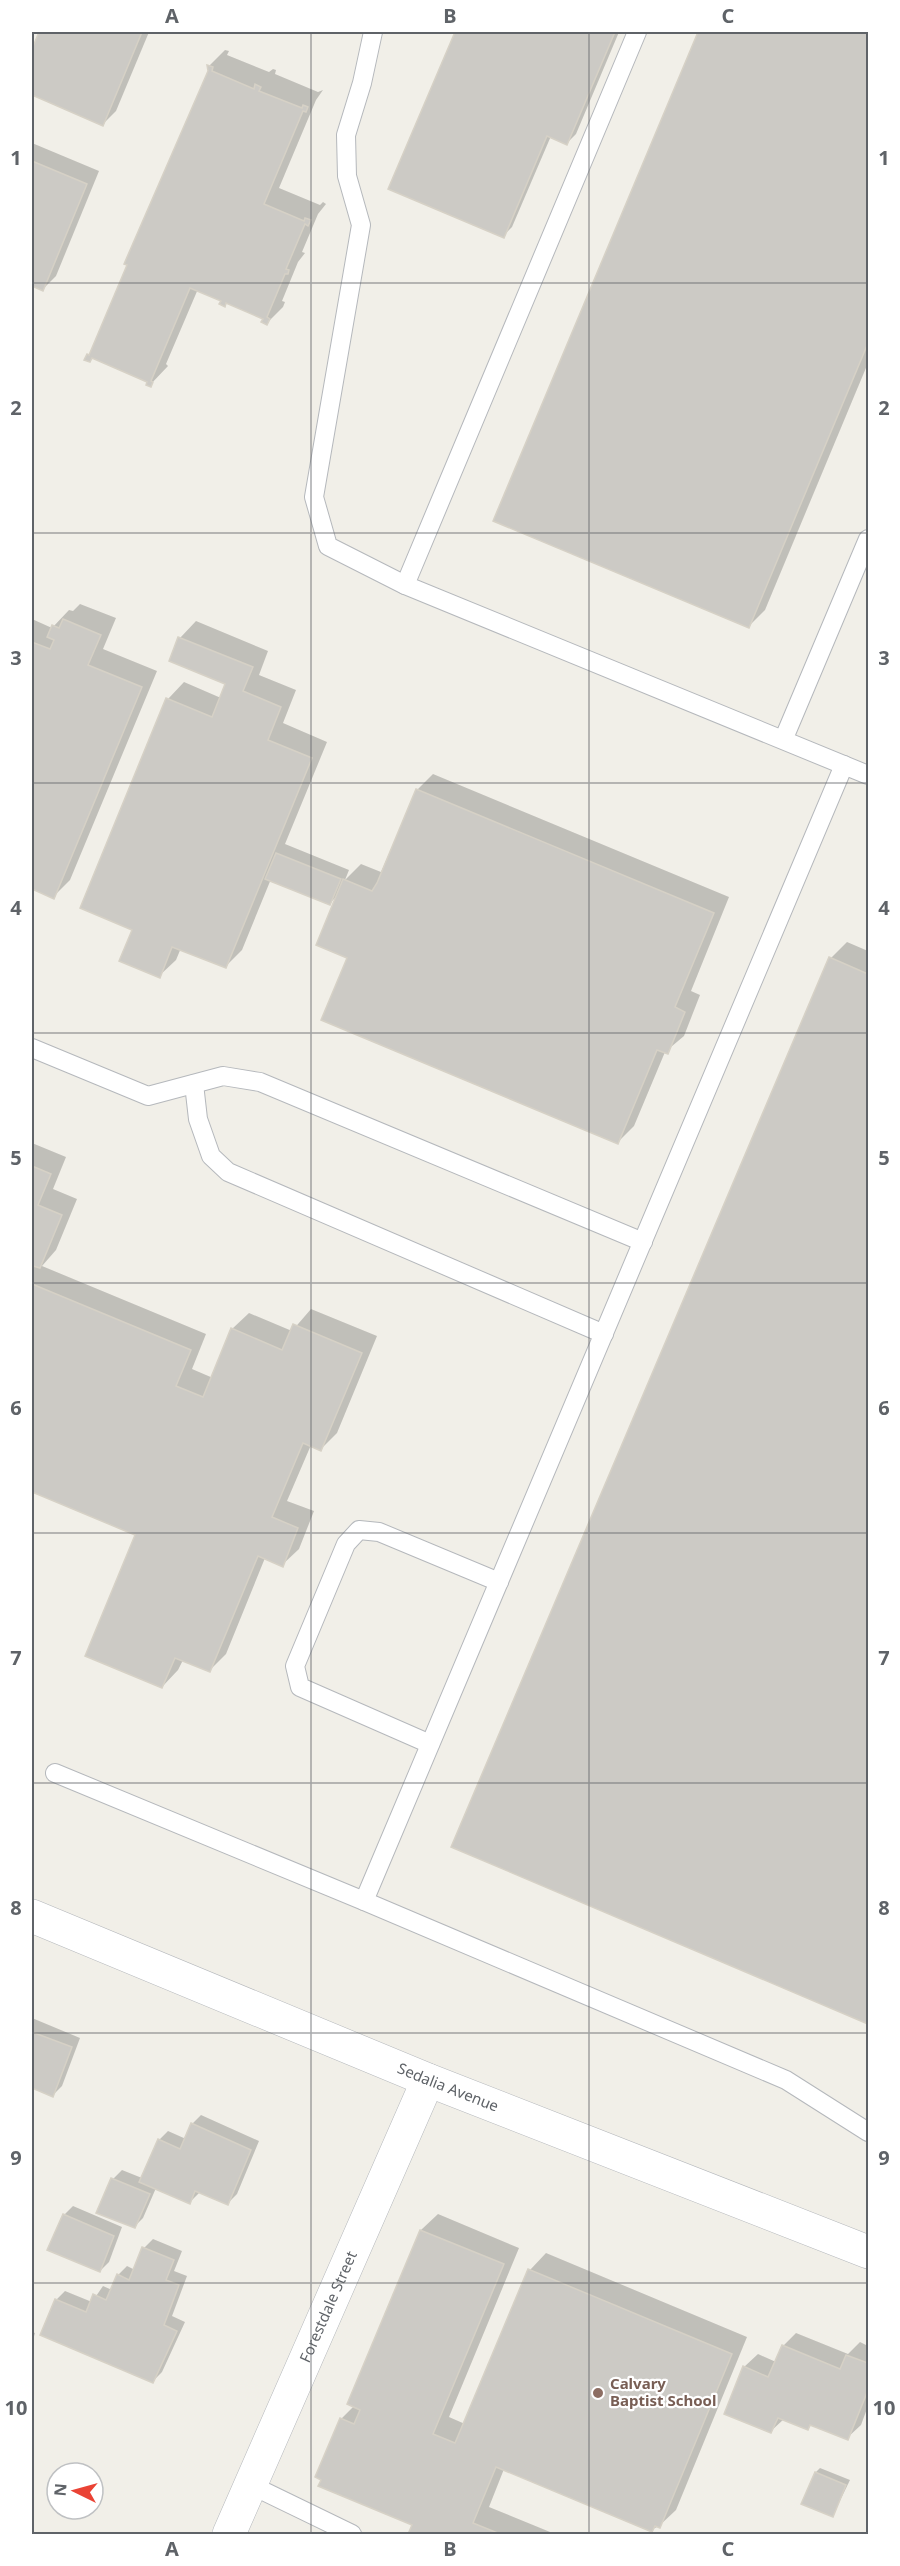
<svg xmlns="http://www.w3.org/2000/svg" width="900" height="2566" viewBox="0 0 900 2566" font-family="'Noto Sans',sans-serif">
<rect width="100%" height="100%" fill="#f1efe8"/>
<g fill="#0003">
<path d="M40 32H149L116 111 103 124 32 94V53Z"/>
<path d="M457 32H619L576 134 567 143 551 136 512 227 503 236 390 188Z"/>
<path d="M700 32H868V363L765 610 749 626 495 520Z"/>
<path d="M225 50 229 51 227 55 269 72 273 69 276 70 275 74 318 92 323 90 316 100 279 188 320 205 323 202 326 204 318 214 302 252 305 253 298 262 282 301 285 302 283 307 267 323 265 318 227 302 224 305 223 300 198 289 166 364 168 366 150 385 149 381 93 357 90 361 88 355 93 350 209 71V66Z"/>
<path d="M32 143 99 171 56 276 43 289 32 284Z"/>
<path d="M80 604 116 618 103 649 157 671 70 880 53 897 32 888V619L52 628 69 610 73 611Z"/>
<path d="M196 621 268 651 259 675 296 690 283 723 327 742 285 844 349 870 345 880 361 864 381 872 417 790 433 774 729 897 691 991 700 995 684 1036 665 1052 634 1126 618 1142 349 957 339 894 330 903 271 879 242 950 225 967 181 948 176 960 159 976 134 929 82 907 168 699 184 682 221 698 227 683 180 638Z"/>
<path d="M847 942 868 951V2022L453 1846 831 958Z"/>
<path d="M32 1143 66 1157 53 1189 77 1199 56 1250 42 1266 206 1334 192 1369 213 1378 232 1329 249 1313 292 1331 311 1309 377 1336 337 1433 321 1449 311 1445 287 1501 314 1511 299 1549 282 1565 265 1558 226 1654 209 1671 183 1660 178 1670 162 1687 137 1534 32 1490Z"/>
<path d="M32 2018 80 2038 62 2086 53 2095 32 2087Z"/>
<path d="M201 2115 259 2141 237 2194 228 2203 200 2192 190 2202 156 2188 143 2218 134 2227 113 2179 122 2170 142 2178 159 2140 168 2131 186 2139 192 2124Z"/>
<path d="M73 2206 122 2227 109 2262 100 2271 64 2215Z"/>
<path d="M438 2214 519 2248 449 2417 465 2424 530 2270 546 2253 747 2337 676 2510 659 2526 651 2530 504 2469 489 2507 555 2534H409L414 2524 341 2419 354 2406 349 2404 421 2230Z"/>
<path d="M153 2239 182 2251 174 2271 187 2276 172 2316 185 2322 162 2372 153 2381 56 2300 65 2291 92 2302 103 2286 112 2290 118 2275 127 2266 135 2270 144 2248Z"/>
<path d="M32 2332 35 2333 32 2343Z"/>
<path d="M796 2333 848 2354 860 2342 868 2346V2406L861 2425 847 2438 812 2424 808 2429 784 2419 771 2431 744 2367 758 2354 776 2362 783 2346Z"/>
<path d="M820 2468 850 2480 833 2515 816 2472Z"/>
</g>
<g fill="#cccac5" stroke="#d6d1c6" stroke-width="1.5">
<path d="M39 32H142L103 126 32 95V49Z"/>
<path d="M455 32H615L567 145 547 136 504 238 388 189Z"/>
<path d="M698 32H868V343L749 628 493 521Z"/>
<path d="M207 65 213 67 212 71 254 89 255 84 261 87 259 91 302 108 303 105 308 107 306 112 303 111 264 204 304 221 305 218 311 220 308 226 305 224 286 269 289 270 288 274H285L267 317 270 319 267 325 261 322 263 319 226 303 225 307 219 304 221 301 190 288 151 381 153 382 151 387 146 385 147 382 92 358 90 362 84 360 87 354 89 355 127 265 124 264 208 71Z"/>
<path d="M32 161 87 184 43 291 32 286Z"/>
<path d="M63 619 101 635 88 665 142 687 54 899 32 889V642L50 649 54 640 47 637 52 625 59 628Z"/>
<path d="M178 637 253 667 243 691 281 707 268 740 312 758 226 968 172 947 160 978 119 961 132 930 80 908 166 698 212 717 225 684 169 661Z"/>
<path d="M416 789 714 913 675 1007 685 1012 668 1054 657 1050 618 1144 321 1020 347 958 316 945 343 879 372 891 377 883Z"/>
<path d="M276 853 341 879 330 905 265 879Z"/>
<path d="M829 957 868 974V2024L451 1847Z"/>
<path d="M32 1166 51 1174 38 1205 62 1215 40 1268 33 1266 32 1269Z"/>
<path d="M32 1284 191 1350 176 1386 203 1397 231 1328 282 1350 293 1324 362 1353 321 1451 303 1443 272 1517 298 1528 283 1567 258 1556 210 1672 175 1658 162 1688 85 1656 135 1535 32 1492Z"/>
<path d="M32 2032 72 2047 53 2097 32 2088Z"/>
<path d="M191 2123 251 2150 228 2205 195 2191 190 2204 139 2182 158 2139 180 2149Z"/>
<path d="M111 2178 150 2194 135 2228 96 2213Z"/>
<path d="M63 2214 114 2236 100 2272 47 2250Z"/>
<path d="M420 2230 504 2264 433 2434 455 2443 528 2269 732 2354 660 2528 655 2526 652 2532 496 2467 473 2523 500 2534H408L412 2525 318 2486 321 2480 315 2477 340 2418 354 2424 360 2410 347 2404Z"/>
<path d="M142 2247 174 2260 166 2280 179 2285 164 2325 177 2331 153 2383 40 2335 55 2299 86 2312 93 2294 106 2300 117 2274 129 2280Z"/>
<path d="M782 2345 840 2369 846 2355 868 2363V2390L848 2440 810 2425 808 2430 778 2418 771 2433 724 2414 743 2366 768 2377Z"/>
<path d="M815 2472 846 2485 833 2517 801 2504Z"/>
</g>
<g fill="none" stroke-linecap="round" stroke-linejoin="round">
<g stroke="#b5b8bc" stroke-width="20">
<g id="lane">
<path d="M373 32 362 83 346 135 347 176 361 225 314 497 328 546 405 585"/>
<path d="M637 32 405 585 868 775"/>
<path d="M784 738 868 539"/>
<path d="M32 1048 148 1096 223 1076 260 1082 643 1242"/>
<path d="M194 1084 198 1119 211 1156 228 1172 604 1334"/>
<path d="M430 1744 300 1687 295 1666 346 1544 359 1530 379 1532 499 1582"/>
<path d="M55 1773 364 1901 786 2080 868 2132"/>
<path d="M364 1901 844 765"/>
<path d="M251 2485 352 2534"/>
</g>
</g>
<g stroke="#b5b8bc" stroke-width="34">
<g id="street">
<path id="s1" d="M32 1916 428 2080 868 2252"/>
<path id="s2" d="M229 2534 428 2080"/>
</g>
</g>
<use href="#lane" stroke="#fff" stroke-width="18"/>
<use href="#street" stroke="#fff" stroke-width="33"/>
</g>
<path fill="none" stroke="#5f6368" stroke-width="1.5" stroke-opacity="0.55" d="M311 32V2534M589 32V2534M32 283H868M32 533H868M32 783H868M32 1033H868M32 1283H868M32 1533H868M32 1783H868M32 2033H868M32 2283H868"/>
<circle fill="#8d6e63" stroke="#fff" stroke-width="2" cx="598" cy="2393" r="6"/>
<g text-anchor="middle" stroke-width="4.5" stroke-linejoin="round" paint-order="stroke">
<g font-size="15" fill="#5f6368" stroke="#fff">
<text dy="5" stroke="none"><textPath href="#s1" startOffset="450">Sedalia Avenue</textPath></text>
<text dy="5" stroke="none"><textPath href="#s2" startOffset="248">Forestdale Street</textPath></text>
</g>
<g font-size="15" font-weight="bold" fill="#785e54" stroke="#fff" text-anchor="start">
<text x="610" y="2389">Calvary<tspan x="610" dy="17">Baptist School</tspan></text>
</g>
</g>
<rect width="900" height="2566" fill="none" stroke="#ffffff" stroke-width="66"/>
<g transform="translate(75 2491) rotate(275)"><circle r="28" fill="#ffffff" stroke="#bfc1c3" stroke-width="1.5"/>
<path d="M0-4.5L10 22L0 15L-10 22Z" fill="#ea4335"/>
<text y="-9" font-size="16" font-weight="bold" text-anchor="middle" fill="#5f6368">N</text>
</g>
<rect x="33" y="33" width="834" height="2500" fill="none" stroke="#5f6368" stroke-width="2"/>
<g font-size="20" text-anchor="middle" font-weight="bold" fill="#5f6368">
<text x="172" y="23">A</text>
<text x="450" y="23">B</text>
<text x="728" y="23">C</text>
<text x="16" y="165">1</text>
<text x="884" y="165">1</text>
<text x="16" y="415">2</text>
<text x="884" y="415">2</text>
<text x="16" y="665">3</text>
<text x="884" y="665">3</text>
<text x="16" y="915">4</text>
<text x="884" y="915">4</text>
<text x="16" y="1165">5</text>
<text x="884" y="1165">5</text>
<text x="16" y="1415">6</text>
<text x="884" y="1415">6</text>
<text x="16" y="1665">7</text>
<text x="884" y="1665">7</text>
<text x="16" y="1915">8</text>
<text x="884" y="1915">8</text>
<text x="16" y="2165">9</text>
<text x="884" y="2165">9</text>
<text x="16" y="2415">10</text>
<text x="884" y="2415">10</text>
<text x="172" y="2556">A</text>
<text x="450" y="2556">B</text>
<text x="728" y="2556">C</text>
</g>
</svg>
